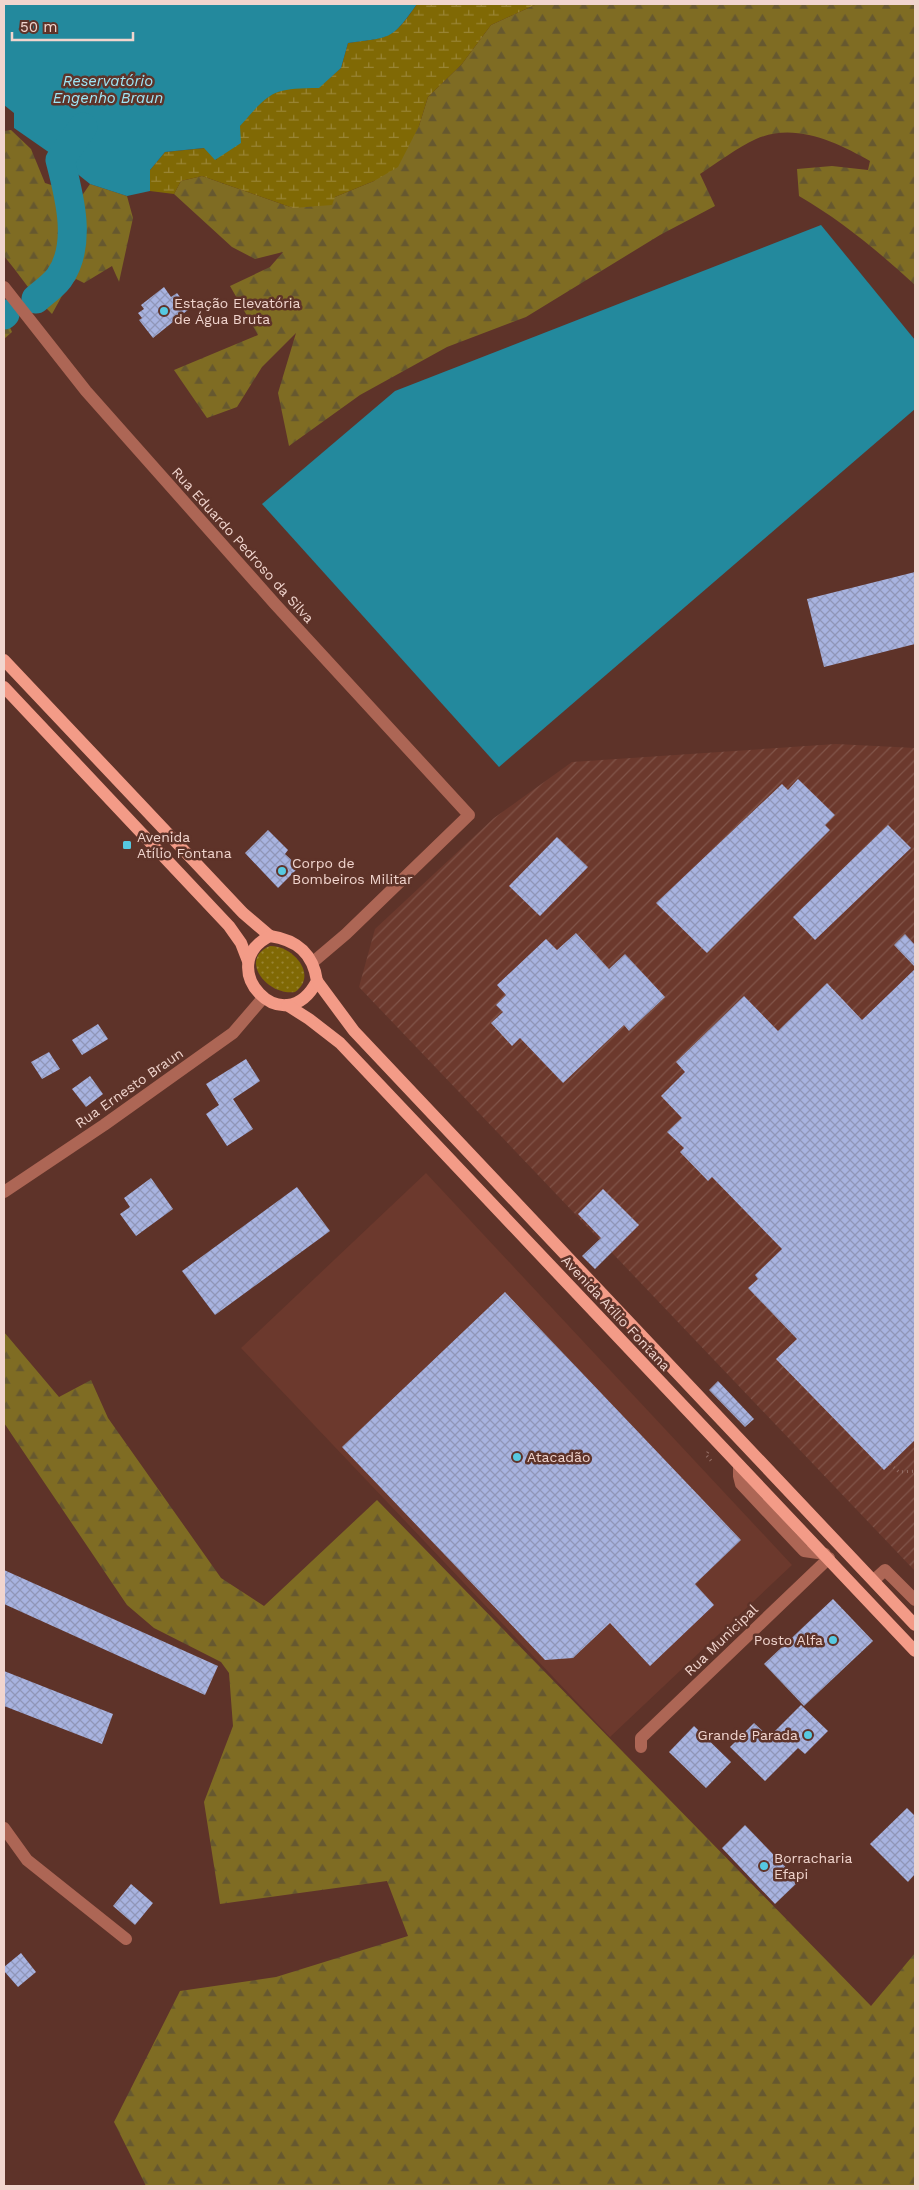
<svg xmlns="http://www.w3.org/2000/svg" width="919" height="2190" viewBox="0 0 919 2190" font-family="'Work Sans',sans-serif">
<defs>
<pattern id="industrial-furrows" width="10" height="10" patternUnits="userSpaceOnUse" patternTransform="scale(1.25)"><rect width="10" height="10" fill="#6c392d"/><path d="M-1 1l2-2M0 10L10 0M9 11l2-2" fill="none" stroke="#81554a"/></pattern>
<pattern id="grass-dots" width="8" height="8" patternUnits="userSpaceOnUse" patternTransform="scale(1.25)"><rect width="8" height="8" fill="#806905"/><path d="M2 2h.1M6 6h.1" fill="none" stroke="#998434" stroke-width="1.8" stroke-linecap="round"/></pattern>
<pattern id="forest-firs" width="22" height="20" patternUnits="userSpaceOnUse" patternTransform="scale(1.25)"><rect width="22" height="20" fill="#7f6c23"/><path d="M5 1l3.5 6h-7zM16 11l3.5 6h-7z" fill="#66582f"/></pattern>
<pattern id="wetland-marsh" width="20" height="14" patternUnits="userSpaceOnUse" patternTransform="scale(1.25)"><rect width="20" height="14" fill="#806905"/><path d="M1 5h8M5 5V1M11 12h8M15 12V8" fill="none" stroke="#998434"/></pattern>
<pattern id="building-cross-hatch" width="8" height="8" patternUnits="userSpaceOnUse" patternTransform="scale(1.25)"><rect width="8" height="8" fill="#a8b3e0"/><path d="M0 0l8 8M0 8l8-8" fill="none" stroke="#9096b8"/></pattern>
</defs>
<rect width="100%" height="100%" fill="#5e3329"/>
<path fill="#6c392d" d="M426 1173 792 1565 610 1737 241 1348Z"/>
<path fill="url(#industrial-furrows)" d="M836 744 915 748V1571L359 987 375 929 494 818 572 762Z"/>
<path fill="url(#grass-dots)" d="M270 946C292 945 319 975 295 992 267 996 238 959 270 946Z"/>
<g fill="url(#forest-firs)">
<path d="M537 4H915V285C879 252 842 221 799 196L797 169 832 166 868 170 870 161C836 142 795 122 756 139 737 148 718 162 700 174L715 206 660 235 526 317 447 347 360 395 289 446 278 393 296 333 262 367 237 407 207 418 174 370 258 335 230 286 270 267 283 252 255 259 232 247 174 194 181 181 202 176 293 208 335 197 374 181 419 126 428 97 462 64 491 25Z"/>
<path d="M11 130 31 149 45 183 67 190 79 200 90 184 127 196 133 218 119 282 112 266 84 283 76 279 63 294 52 314C33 296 20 275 4 256V131Z"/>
<path d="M4 314 12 332 4 339Z"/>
<path d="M4 1332 59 1397 91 1380 108 1418 221 1578 264 1606 377 1500 871 2006 915 1953V2186H146L114 2122 180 1991 276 1977 408 1936 387 1881 220 1904 204 1802 233 1726 229 1673 221 1662 154 1628 127 1605 4 1423Z"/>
</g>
<path fill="url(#wetland-marsh)" d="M417 4H537L491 25 462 64 428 97 419 126 398 167 374 181 335 197 332 205 293 208 202 176 181 181 174 194 150 191V170L165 152 205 148 216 160C232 137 258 93 288 88 297 86 309 88 319 87L341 68 348 43C390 37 392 40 417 4Z"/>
<g fill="#23899d">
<path d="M4 4H417C391 41 391 37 348 43L341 68 319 88C272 88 270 92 240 126L241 143 215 160 204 148 165 152 150 170V191L127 196 90 184 60 160 14 128V113L4 105Z"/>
<path d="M821 225 915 340V409L499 767 262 504 395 391Z"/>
</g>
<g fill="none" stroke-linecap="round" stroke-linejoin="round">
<g stroke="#23899d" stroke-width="29">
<path d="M36 299C44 292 53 286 59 278 83 245 69 195 60 160L83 127"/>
<path d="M4 315 5 314"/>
</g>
</g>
<g fill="url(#building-cross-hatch)">
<path d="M164 287 171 297 177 293 189 309 153 338 139 320 142 318 138 313 144 309 141 305Z"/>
<path d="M915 572V644L824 667 807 599Z"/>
<path d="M798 779 835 815 825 825 830 830 707 953 656 903 782 784 788 790Z"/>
<path d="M888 825 911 848 815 940 793 917Z"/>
<path d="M268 830 288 850 285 854 299 867 278 888 245 853Z"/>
<path d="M557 837 588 867 540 916 509 886Z"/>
<path d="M576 933 609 969 625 954 665 997 629 1031 624 1025 563 1083 520 1038 512 1046 491 1023 503 1012 496 1005 506 995 497 985 546 939 557 950Z"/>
<path d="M905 934 915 945V967L894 945Z"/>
<path d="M915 969V1440L884 1470 776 1359 797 1339 748 1288 758 1279 755 1275 782 1249 712 1177 708 1181 680 1152 684 1148 667 1132 682 1118 661 1096 685 1072 676 1062 744 996 778 1031 827 983 862 1020Z"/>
<path d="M98 1024 108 1039 82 1055 72 1040Z"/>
<path d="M49 1052 60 1069 42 1079 31 1062Z"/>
<path d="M246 1059 260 1081 233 1099 253 1129 227 1146 206 1114 219 1105 206 1084Z"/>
<path d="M90 1076 103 1094 86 1107 72 1089Z"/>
<path d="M151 1178 173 1209 136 1236 120 1214 130 1207 124 1198Z"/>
<path d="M297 1187 330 1231 215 1315 182 1271Z"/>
<path d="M603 1189 639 1225 595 1269 582 1256 601 1238 578 1214Z"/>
<path d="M505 1292 741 1540 695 1584 714 1605 650 1666 610 1623 573 1658 545 1660 342 1447Z"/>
<path d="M718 1381 754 1419 745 1427 709 1390Z"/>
<path d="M4 1570 218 1666 205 1695 4 1604Z"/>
<path d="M833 1599 873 1641 804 1706 764 1664Z"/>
<path d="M4 1671 113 1714 102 1744 4 1706Z"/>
<path d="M801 1705 828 1731 805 1754 798 1748 765 1781 730 1747 754 1723 769 1737Z"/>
<path d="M694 1726 731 1762 706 1788 669 1752Z"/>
<path d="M907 1808 915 1816V1874L908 1882 870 1844Z"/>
<path d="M745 1825 799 1881 775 1904 722 1848Z"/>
<path d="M131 1884 153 1903 135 1925 113 1906Z"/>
<path d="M21 1953 36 1972 18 1987 4 1971V1967Z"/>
</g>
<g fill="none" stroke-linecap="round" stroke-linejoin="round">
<g stroke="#946e65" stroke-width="3" stroke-dasharray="1 4" stroke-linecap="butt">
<path d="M708 1452 706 1455 713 1463"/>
<path d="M890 1464 899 1472 915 1471"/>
</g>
<g stroke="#ad6655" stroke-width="12">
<path d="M4 287 86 391 275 604 469 815 346 934 313 962"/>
<path d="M4 1192 104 1125 233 1033 263 998"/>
<path d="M739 1465V1476L741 1484 804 1551 825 1554"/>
<path d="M874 1580 885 1570 915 1600"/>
<path d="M641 1747V1738L829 1558"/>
<path d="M4 1828 27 1860 126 1939"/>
</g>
<g stroke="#f39b87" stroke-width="12">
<path d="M4 660 243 913 270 936"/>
<path d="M4 687 229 926 241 943 248 961"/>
<path d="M270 936C297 940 313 953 317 981 284 1045 212 965 270 936Z"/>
<path d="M317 981 354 1031 915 1625"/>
<path d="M287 1005 309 1019 340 1043 915 1651"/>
</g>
</g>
<g fill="#56c9e1" stroke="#5e3329" stroke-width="2">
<circle cx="164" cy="311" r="5"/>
<rect x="122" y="840" width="10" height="10" rx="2.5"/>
<circle cx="282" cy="871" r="5"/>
<circle cx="517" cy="1457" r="5"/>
<circle cx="833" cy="1640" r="5"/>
<circle cx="808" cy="1735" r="5"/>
<circle cx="764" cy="1866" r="5"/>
</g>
<g text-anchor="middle" stroke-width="5" stroke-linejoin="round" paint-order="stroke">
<g font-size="14" fill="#f1d5ce" stroke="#5e3329" text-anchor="start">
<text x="174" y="308">Estação Elevatória<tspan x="174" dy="16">de Água Bruta</tspan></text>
<text x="137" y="842">Avenida<tspan x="137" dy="16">Atílio Fontana</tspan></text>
<text x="292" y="868">Corpo de<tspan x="292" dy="16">Bombeiros Militar</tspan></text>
<text x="527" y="1462">Atacadão</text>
<text x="823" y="1645" text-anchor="end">Posto Alfa</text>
<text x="798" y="1740" text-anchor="end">Grande Parada</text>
<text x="774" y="1863">Borracharia<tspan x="774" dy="16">Efapi</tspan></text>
</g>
<g font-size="14" fill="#f1d5ce" stroke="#5e3329">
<text transform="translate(243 545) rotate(48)" y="5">Rua Eduardo Pedroso da Silva</text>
<text transform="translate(129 1088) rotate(-35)" y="5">Rua Ernesto Braun</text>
<text transform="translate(616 1313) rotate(47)" y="5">Avenida Atílio Fontana</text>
<text transform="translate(721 1640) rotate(-44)" y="5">Rua Municipal</text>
</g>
<g font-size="15" font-style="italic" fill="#9fe6f6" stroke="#5e3329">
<text x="108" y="86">Reservatório<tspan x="108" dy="17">Engenho Braun</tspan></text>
</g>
</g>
<rect width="919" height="2190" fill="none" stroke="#f1d5ce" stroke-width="10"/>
<path d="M12 32v8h121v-8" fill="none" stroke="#f1d5ce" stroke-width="2.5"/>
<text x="20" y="32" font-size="15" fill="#f1d5ce" stroke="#5e3329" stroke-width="4" paint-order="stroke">50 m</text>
</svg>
